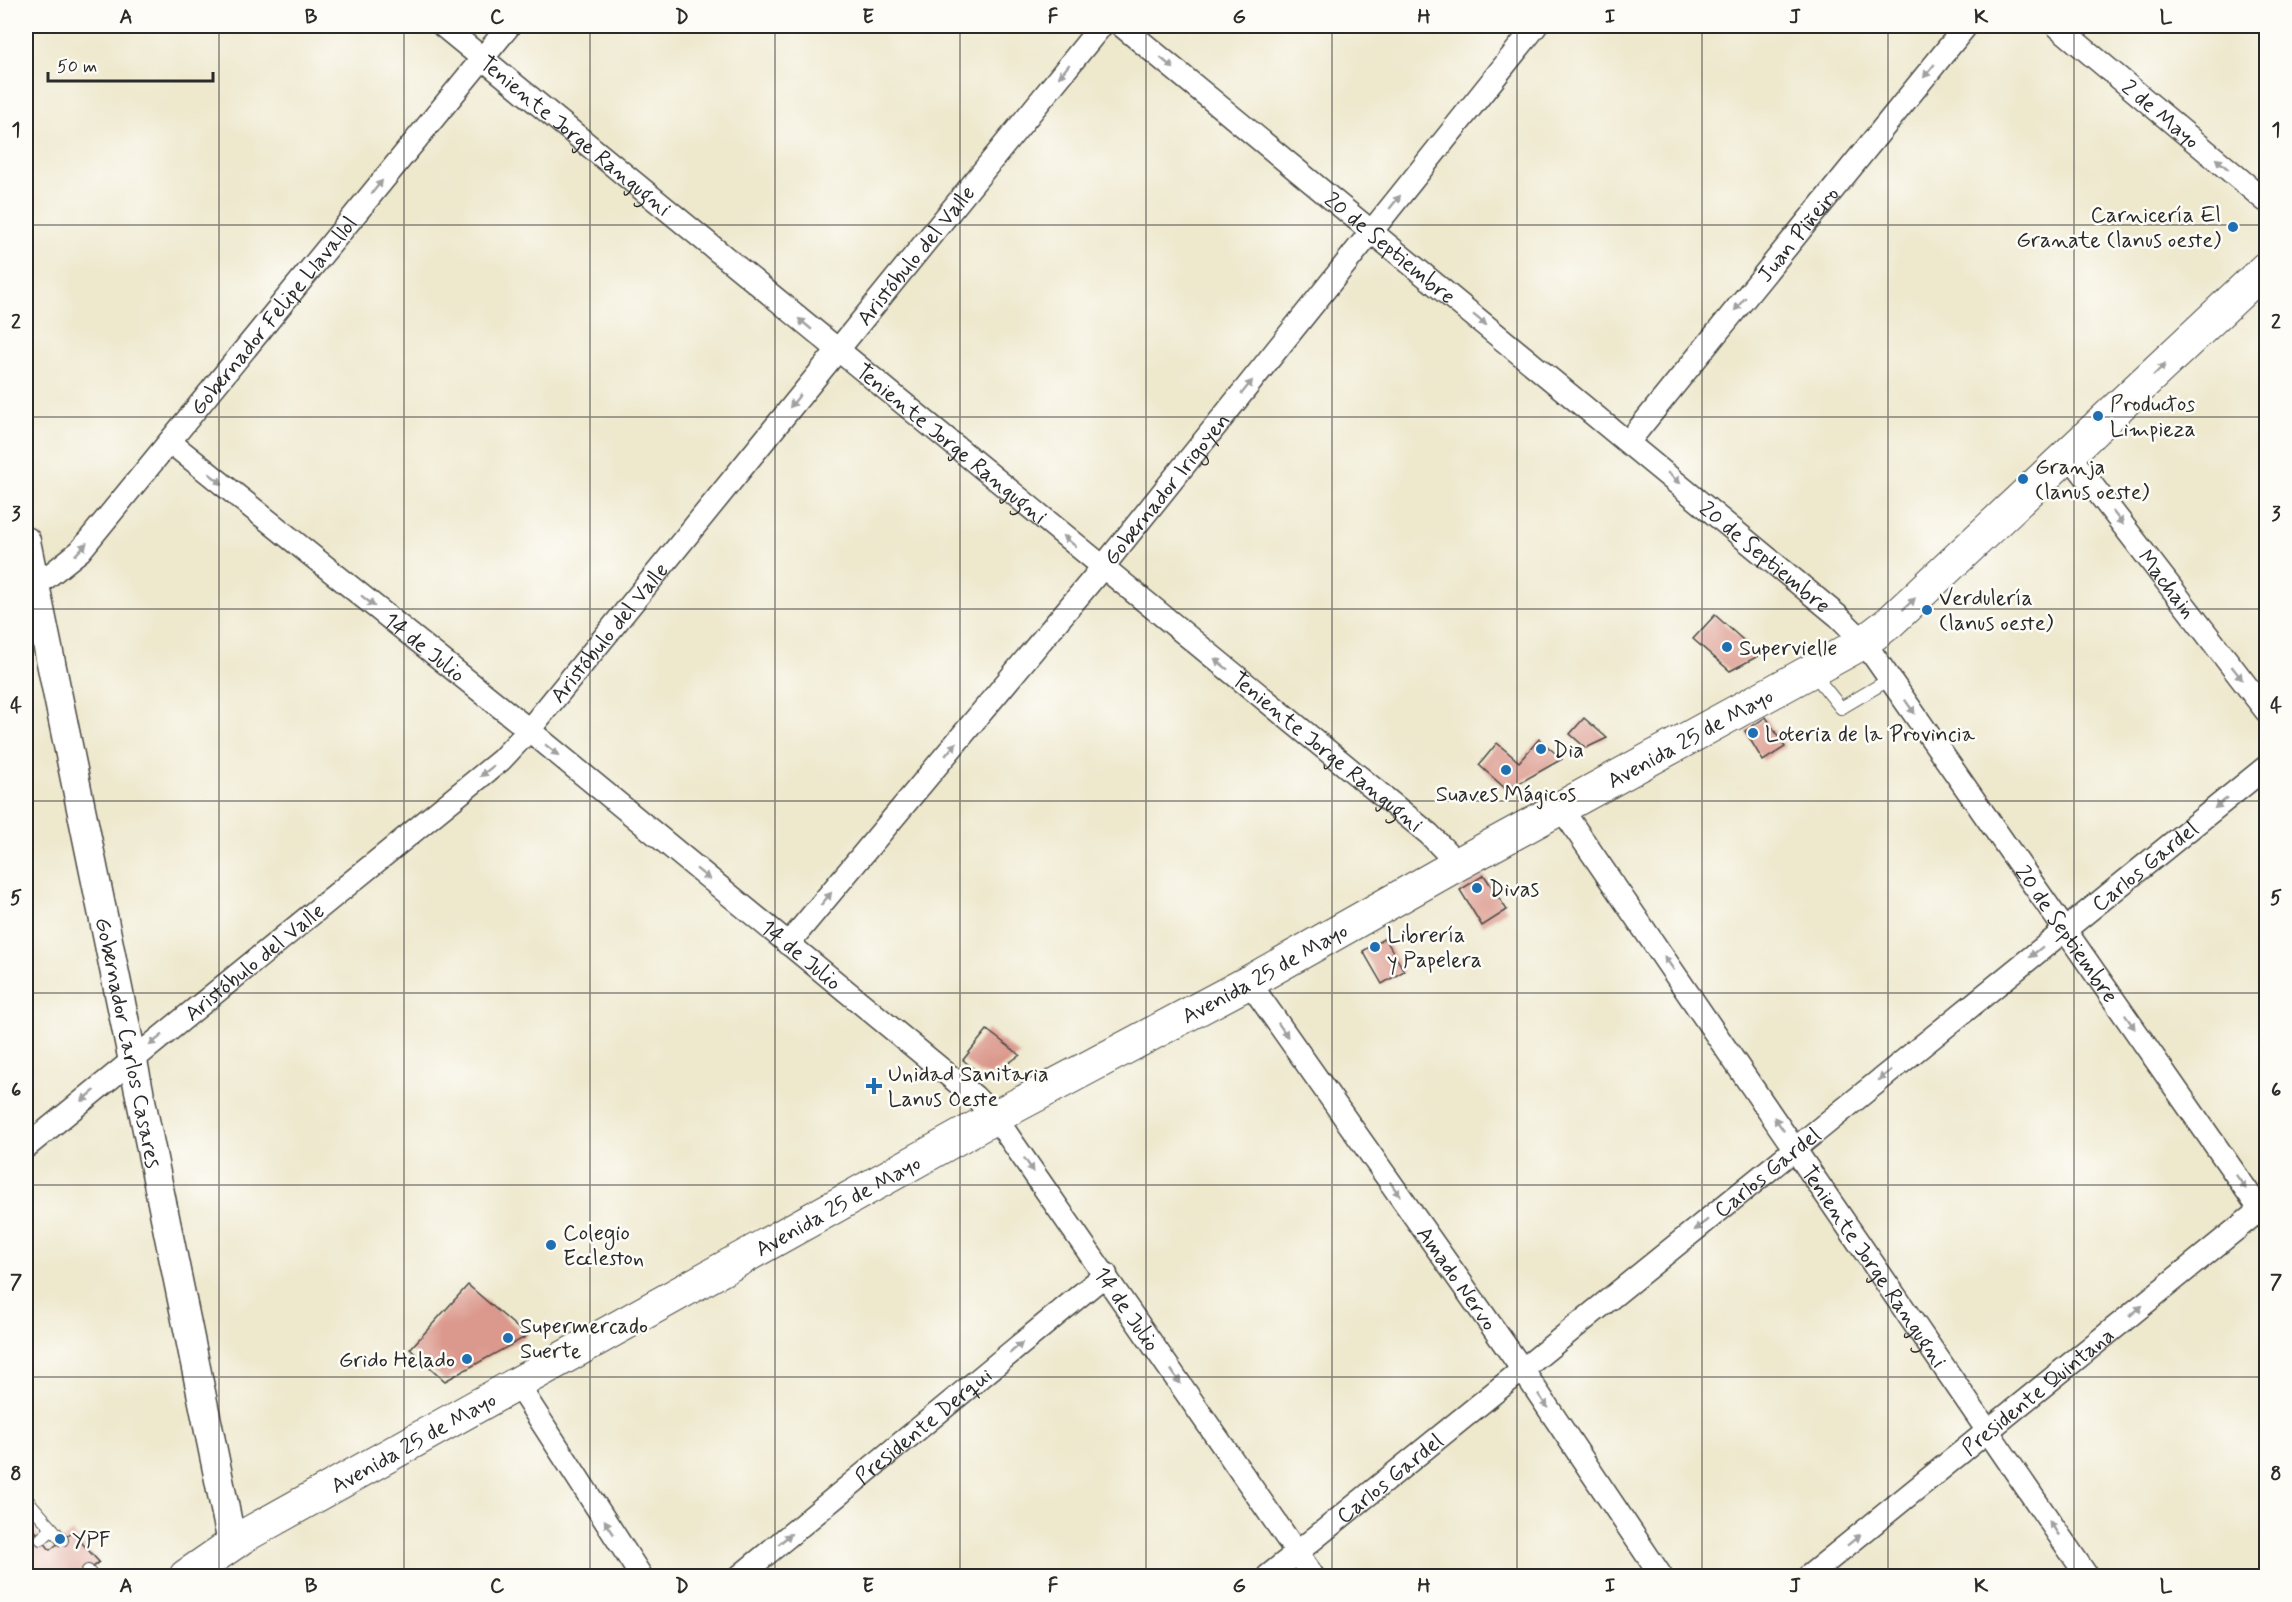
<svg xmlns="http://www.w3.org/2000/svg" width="2292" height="1602" viewBox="0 0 2292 1602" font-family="Mynerve,sans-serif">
<rect width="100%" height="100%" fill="#fdfcf7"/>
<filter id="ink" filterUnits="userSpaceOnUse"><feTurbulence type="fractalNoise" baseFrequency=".0167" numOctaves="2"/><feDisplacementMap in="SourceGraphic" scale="12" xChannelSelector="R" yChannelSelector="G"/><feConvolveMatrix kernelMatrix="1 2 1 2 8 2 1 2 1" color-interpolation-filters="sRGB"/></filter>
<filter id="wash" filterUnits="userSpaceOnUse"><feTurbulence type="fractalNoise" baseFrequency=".008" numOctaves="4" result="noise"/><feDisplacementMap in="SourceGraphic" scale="24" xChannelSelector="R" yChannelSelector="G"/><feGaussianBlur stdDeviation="1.35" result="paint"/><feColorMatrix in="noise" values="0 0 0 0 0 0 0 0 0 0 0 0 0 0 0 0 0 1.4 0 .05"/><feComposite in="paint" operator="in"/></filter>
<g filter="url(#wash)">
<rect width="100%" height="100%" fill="#eee8cd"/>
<g id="blocks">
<g fill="#db988c">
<path d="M2266 290V310L2256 298Z"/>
<path d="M1715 615 1760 655 1730 671 1693 639Z"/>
<path d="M1766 717 1785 747 1763 761 1745 731Z"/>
<path d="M1584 718 1607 738 1586 748 1570 734Z"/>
<path d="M1539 739 1562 759 1507 790 1479 765 1497 743 1519 762Z"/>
<path d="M1484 875 1507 910 1482 926 1460 890Z"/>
<path d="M1385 938 1404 971 1382 984 1363 951Z"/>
<path d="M987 1030 1020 1055 990 1076 979 1073 963 1060Z"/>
<path d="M468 1285 527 1336 445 1381 410 1349Z"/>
<path d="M26 1519 50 1550 72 1532 99 1562 82 1576H33L26 1567Z"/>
</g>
</g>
</g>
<g filter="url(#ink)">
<use href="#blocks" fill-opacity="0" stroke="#484743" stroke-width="1.5"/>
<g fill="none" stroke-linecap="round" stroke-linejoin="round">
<g stroke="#484743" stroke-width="14">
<g id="service">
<path d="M1813 673 1841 708 1890 679"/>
<path d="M26 1501 27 1500 62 1540"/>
<path d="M41 1539 52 1529"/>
<path d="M88 1571 92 1576"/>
</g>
</g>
<g stroke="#484743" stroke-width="25">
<g id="minor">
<path id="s1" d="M443 26 1429 834 1458 864"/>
<path id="s2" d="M1122 26 1838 616 1864 642 2266 1218"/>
<path id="s3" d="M2057 26 2266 201"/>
<path id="s4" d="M1629 441 1966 26"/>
<path id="s5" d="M170 442 529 730 975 1097 995 1117 1313 1576"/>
<path id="s6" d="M2069 455 2266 711"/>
<path id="s7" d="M26 594 80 551 509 26"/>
<path id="s8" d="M1561 808 2087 1576"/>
<path id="s9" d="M788 944 1102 568 1536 26"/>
<path id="s10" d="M1249 982 1522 1369 1661 1576"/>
<path id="s11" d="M26 1147 501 760 529 730 1101 26"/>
<path d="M517 1384 641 1576"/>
<path id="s12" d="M740 1576 1106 1274"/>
<path id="s13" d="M1268 1576 2266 767"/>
<path id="s14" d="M1809 1576 2266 1205"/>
</g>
</g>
<g stroke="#484743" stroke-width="31">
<g id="tertiary">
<path id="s15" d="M26 541 232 1543"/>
</g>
</g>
<g stroke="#484743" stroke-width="35">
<g id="secondary">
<path id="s16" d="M186 1576 244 1536 995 1117 1249 982 1458 864 1864 642 1890 622 2266 268"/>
</g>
</g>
<use href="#service" stroke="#fff" stroke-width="12"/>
<use href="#minor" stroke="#fff" stroke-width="22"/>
<use href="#tertiary" stroke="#fff" stroke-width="28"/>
<use href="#secondary" stroke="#fff" stroke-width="33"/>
</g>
<defs><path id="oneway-solid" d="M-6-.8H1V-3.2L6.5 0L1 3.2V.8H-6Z" transform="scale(1.5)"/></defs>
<g fill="#a0a0a0">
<use href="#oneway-solid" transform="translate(1167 63) rotate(40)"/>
<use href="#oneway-solid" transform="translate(1064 71) rotate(129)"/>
<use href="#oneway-solid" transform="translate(1929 71) rotate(129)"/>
<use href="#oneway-solid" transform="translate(2222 164) rotate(-140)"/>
<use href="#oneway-solid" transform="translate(377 187) rotate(-51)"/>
<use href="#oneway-solid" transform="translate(1395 202) rotate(-51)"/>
<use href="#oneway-solid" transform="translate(1740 304) rotate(129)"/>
<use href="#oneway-solid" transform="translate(1480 320) rotate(39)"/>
<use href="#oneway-solid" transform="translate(805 324) rotate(-140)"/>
<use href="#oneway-solid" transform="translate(2159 370) rotate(-44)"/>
<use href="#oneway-solid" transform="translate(1247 387) rotate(-51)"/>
<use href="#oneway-solid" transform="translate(795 401) rotate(129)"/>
<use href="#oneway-solid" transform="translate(1674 478) rotate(40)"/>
<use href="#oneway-solid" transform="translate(216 479) rotate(39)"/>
<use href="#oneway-solid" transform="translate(2118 518) rotate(52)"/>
<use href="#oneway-solid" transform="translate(1069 541) rotate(-141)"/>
<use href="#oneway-solid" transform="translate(81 549) rotate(-47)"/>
<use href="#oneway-solid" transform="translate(368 601) rotate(39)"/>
<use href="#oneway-solid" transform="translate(1909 604) rotate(-43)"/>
<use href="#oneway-solid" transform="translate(1221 664) rotate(-141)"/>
<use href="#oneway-solid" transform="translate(2237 673) rotate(52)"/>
<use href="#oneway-solid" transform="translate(1910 707) rotate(55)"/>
<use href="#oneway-solid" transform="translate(951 749) rotate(-50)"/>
<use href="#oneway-solid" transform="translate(552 750) rotate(39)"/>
<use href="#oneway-solid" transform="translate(487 771) rotate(141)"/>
<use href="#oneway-solid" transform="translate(2221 803) rotate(141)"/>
<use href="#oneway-solid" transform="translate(703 874) rotate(39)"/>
<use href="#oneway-solid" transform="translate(826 899) rotate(-50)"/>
<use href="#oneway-solid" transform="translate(2036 952) rotate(141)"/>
<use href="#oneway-solid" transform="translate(1669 963) rotate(-125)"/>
<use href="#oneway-solid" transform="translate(2130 1022) rotate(55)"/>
<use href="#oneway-solid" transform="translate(1283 1030) rotate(55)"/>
<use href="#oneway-solid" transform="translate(156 1040) rotate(141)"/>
<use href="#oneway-solid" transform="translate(1885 1075) rotate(141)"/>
<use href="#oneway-solid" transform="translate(88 1096) rotate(140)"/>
<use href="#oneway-solid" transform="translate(1779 1124) rotate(-125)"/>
<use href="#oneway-solid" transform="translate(1029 1165) rotate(55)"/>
<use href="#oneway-solid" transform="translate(2241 1182) rotate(55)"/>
<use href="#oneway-solid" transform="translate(1395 1189) rotate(55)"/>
<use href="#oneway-solid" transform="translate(1701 1225) rotate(141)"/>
<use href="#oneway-solid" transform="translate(2136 1311) rotate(-39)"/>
<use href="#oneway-solid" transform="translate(1016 1348) rotate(-40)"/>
<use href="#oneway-solid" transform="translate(1176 1377) rotate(56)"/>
<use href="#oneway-solid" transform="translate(1543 1401) rotate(56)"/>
<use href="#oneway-solid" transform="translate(609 1527) rotate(-123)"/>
<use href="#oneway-solid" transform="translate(2054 1528) rotate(-124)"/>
<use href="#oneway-solid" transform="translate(785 1539) rotate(-40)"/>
<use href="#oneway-solid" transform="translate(1854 1540) rotate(-39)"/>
</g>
</g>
<path fill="none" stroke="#2b2b2b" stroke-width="1.5" stroke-opacity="0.55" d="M219 26V1576M404 26V1576M590 26V1576M775 26V1576M960 26V1576M1146 26V1576M1332 26V1576M1517 26V1576M1702 26V1576M1888 26V1576M2074 26V1576M26 225H2266M26 417H2266M26 609H2266M26 801H2266M26 993H2266M26 1185H2266M26 1377H2266"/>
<g fill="#1f6fb2" stroke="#fdfcf7" stroke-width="2">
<circle cx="2233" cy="227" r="6"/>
<circle cx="2098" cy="416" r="6"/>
<circle cx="2023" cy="479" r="6"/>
<circle cx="1927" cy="610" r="6"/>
<circle cx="1727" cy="647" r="6"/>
<circle cx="1753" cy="733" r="6"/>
<circle cx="1541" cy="749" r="6"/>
<circle cx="1506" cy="770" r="6"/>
<circle cx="1477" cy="888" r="6"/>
<circle cx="1375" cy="947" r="6"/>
<path d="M871 1077h6v6h6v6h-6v6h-6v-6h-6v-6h6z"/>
<circle cx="551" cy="1245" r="6"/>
<circle cx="508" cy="1338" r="6"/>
<circle cx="467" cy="1359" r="6"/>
<circle cx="60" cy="1539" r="6"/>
</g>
<g text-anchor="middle" stroke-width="5" stroke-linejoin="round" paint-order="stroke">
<g font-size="22" fill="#2b2b2b" stroke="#fdfcf7">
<text dy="8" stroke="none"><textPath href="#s3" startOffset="136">2 de Mayo</textPath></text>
<text dy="8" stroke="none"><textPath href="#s1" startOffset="172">Teniente Jorge Rangugni</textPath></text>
<text dy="8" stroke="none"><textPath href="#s4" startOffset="267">Juan Piñeiro</textPath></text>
<text dy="8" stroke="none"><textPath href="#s2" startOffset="348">20 de Septiembre</textPath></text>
<text dy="8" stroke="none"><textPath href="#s11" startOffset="1266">Aristóbulo del Valle</textPath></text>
<text dy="8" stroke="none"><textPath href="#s7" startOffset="374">Gobernador Felipe Llavallol</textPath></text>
<text dy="8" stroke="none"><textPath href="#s1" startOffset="658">Teniente Jorge Rangugni</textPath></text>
<text dy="8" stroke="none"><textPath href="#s9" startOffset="592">Gobernador Irigoyen</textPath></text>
<text dy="8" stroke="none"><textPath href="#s2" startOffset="834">20 de Septiembre</textPath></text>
<text dy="8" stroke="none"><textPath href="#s6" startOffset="162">Machain</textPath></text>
<text dy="8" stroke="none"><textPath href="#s11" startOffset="780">Aristóbulo del Valle</textPath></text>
<text dy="8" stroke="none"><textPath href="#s5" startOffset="327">14 de Julio</textPath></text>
<text dy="8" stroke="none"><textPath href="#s16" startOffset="1722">Avenida 25 de Mayo</textPath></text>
<text dy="8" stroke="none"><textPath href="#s1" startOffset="1144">Teniente Jorge Rangugni</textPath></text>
<text dy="8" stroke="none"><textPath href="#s13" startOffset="1128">Carlos Gardel</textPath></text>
<text dy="8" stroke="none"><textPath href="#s2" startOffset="1320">20 de Septiembre</textPath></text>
<text dy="8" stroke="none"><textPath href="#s5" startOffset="813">14 de Julio</textPath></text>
<text dy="8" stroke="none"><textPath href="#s11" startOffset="294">Aristóbulo del Valle</textPath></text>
<text dy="8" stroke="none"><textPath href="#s16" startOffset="1236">Avenida 25 de Mayo</textPath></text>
<text dy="8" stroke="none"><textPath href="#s15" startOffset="512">Gobernador Carlos Casares</textPath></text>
<text dy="8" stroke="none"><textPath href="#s13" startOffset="642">Carlos Gardel</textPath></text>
<text dy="8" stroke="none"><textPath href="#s16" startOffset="750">Avenida 25 de Mayo</textPath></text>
<text dy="8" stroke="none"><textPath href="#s8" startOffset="555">Teniente Jorge Rangugni</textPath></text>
<text dy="8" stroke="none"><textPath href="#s10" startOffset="362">Amado Nervo</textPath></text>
<text dy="8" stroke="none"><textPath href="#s5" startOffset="1299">14 de Julio</textPath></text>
<text dy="8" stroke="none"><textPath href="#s14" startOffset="294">Presidente Quintana</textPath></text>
<text dy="8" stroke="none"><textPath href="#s12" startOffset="237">Presidente Derqui</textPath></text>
<text dy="8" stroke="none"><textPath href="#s16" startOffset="264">Avenida 25 de Mayo</textPath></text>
<text dy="8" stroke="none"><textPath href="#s13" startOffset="156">Carlos Gardel</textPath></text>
</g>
<g font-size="22" fill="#2b2b2b" stroke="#fdfcf7" text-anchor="start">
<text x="2221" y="222" text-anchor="end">Carnicería El<tspan x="2221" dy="25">Granate (lanus oeste)</tspan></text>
<text x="2110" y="411">Productos<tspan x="2110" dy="25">Limpieza</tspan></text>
<text x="2035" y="474">Granja<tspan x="2035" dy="25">(lanus oeste)</tspan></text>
<text x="1939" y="605">Verdulería<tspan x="1939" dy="25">(lanus oeste)</tspan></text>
<text x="1739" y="655">Supervielle</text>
<text x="1765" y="741">Loteria de la Provincia</text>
<text x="1553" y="757">Dia</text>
<text x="1506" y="801" text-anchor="middle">Suaves Mágicos</text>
<text x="1489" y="896">Divas</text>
<text x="1387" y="942">Librería<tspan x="1387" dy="25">y Papelera</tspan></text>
<text x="888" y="1081">Unidad Sanitaria<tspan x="888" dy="25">Lanus Oeste</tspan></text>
<text x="563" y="1240">Colegio<tspan x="563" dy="25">Eccleston</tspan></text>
<text x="520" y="1333">Supermercado<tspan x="520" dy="25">Suerte</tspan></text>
<text x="455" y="1367" text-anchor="end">Grido Helado</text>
<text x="72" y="1547">YPF</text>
</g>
</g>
<rect width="2292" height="1602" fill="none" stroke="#fdfcf7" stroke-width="66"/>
<path d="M48 72v9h165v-9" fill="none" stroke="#2b2b2b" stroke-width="3"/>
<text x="57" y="72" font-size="18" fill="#2b2b2b" stroke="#fdfcf7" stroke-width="4.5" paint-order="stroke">50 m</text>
<rect x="33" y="33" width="2226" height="1536" fill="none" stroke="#2b2b2b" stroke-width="2"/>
<g font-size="20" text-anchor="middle" font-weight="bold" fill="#2b2b2b">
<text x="126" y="23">A</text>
<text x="311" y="23">B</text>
<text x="497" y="23">C</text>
<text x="682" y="23">D</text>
<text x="868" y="23">E</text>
<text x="1053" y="23">F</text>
<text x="1239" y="23">G</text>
<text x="1424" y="23">H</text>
<text x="1610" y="23">I</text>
<text x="1795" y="23">J</text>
<text x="1981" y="23">K</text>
<text x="2166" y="23">L</text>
<text x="16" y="136">1</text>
<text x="2276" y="136">1</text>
<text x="16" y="328">2</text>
<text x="2276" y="328">2</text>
<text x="16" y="520">3</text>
<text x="2276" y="520">3</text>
<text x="16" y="712">4</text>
<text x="2276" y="712">4</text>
<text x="16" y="904">5</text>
<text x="2276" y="904">5</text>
<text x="16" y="1096">6</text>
<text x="2276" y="1096">6</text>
<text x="16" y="1288">7</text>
<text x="2276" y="1288">7</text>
<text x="16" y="1480">8</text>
<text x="2276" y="1480">8</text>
<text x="126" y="1592">A</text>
<text x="311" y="1592">B</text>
<text x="497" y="1592">C</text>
<text x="682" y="1592">D</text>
<text x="868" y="1592">E</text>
<text x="1053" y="1592">F</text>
<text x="1239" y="1592">G</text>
<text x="1424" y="1592">H</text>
<text x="1610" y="1592">I</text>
<text x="1795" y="1592">J</text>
<text x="1981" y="1592">K</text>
<text x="2166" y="1592">L</text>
</g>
</svg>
